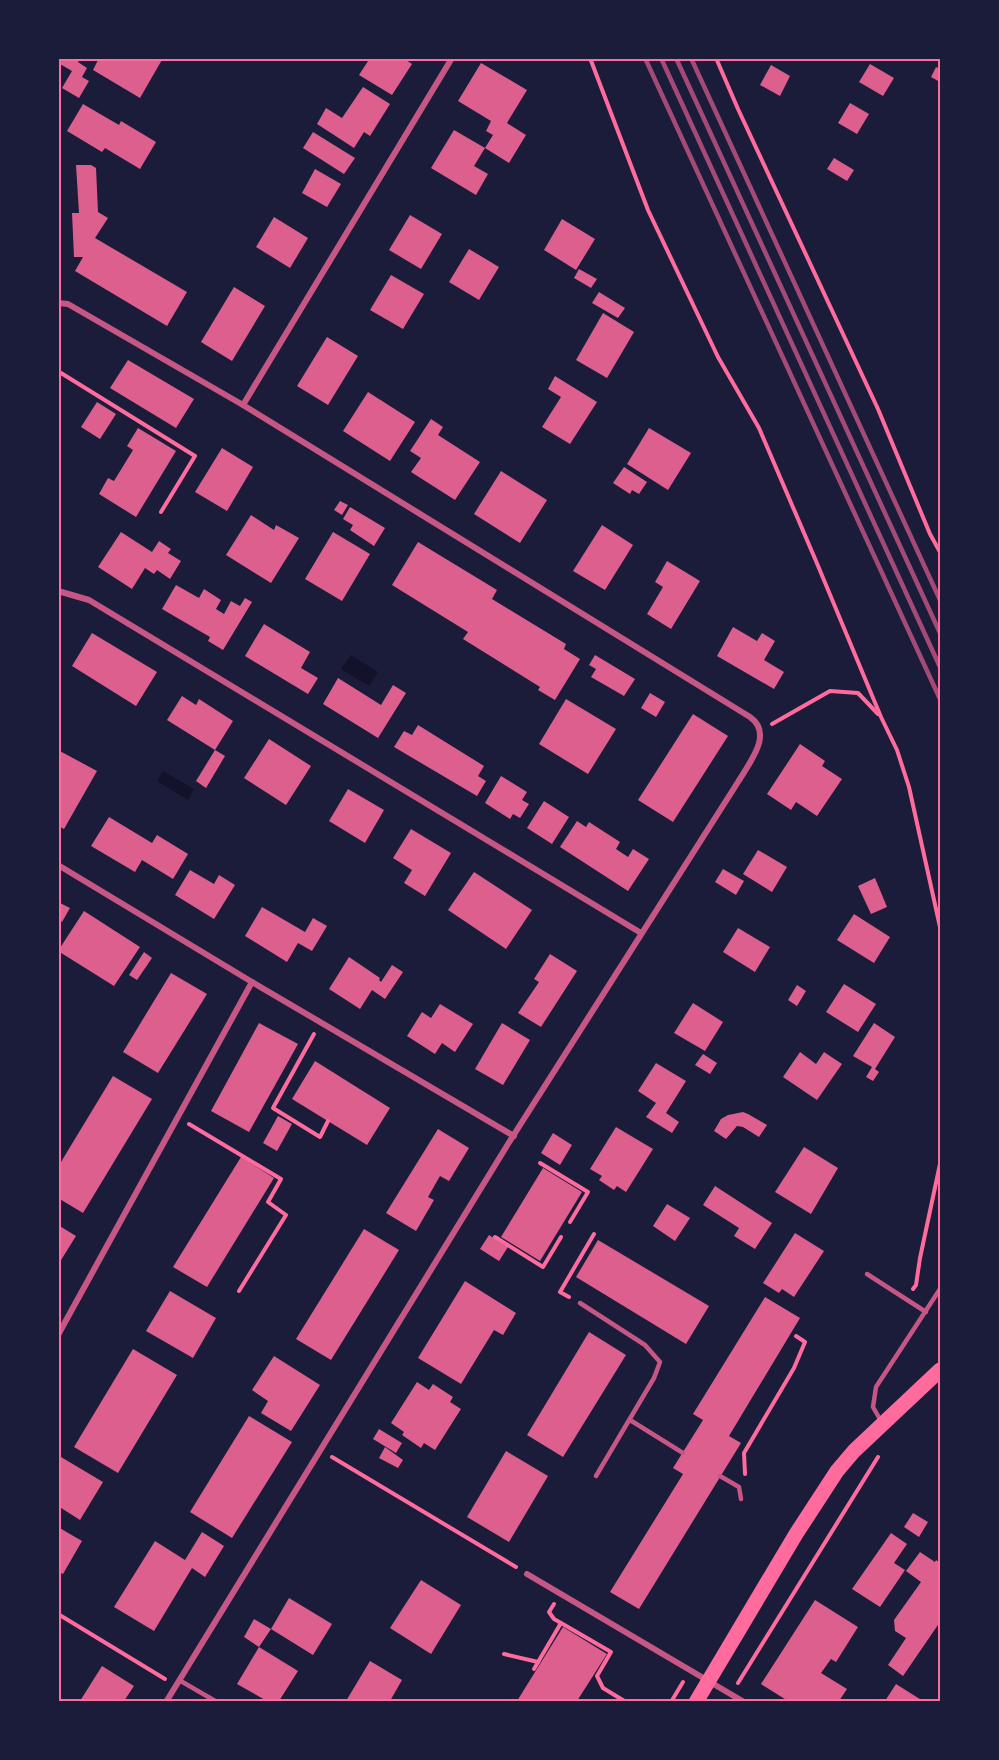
<svg xmlns="http://www.w3.org/2000/svg" width="999" height="1760" viewBox="0 0 999 1760" font-family="Overpass,sans-serif">
<rect width="100%" height="100%" fill="#1b1b3a"/>
<g fill="#12122b">
<path d="M351 655 378 672 369 686 341 669Z"/>
<path d="M163 771 194 789 188 800 157 781Z"/>
</g>
<g fill="#dd5f8e">
<path d="M63 58H80L78 62 87 68 82 77 89 81 79 98 62 88 72 71 60 64Z"/>
<path d="M99 58H163L140 98 93 70Z"/>
<path d="M370 58H403L412 64 392 95 359 75Z"/>
<path d="M481 63 527 90 507 123 526 135 509 163 485 148 493 135 486 131 491 121 458 101Z"/>
<path d="M870 64 894 78 883 96 859 82Z"/>
<path d="M771 65 790 76 780 96 760 85Z"/>
<path d="M936 67 940 69V82L931 77Z"/>
<path d="M363 87 390 104 370 136 364 132 354 148 317 124 326 108 342 118Z"/>
<path d="M850 103 869 114 857 134 838 123Z"/>
<path d="M83 104 119 125 121 121 156 142 140 169 105 148 102 152 67 131Z"/>
<path d="M454 130 485 148 474 166 488 174 476 195 431 168Z"/>
<path d="M313 132 355 158 344 174 303 148Z"/>
<path d="M834 158 854 170 847 181 827 169Z"/>
<path d="M76 165H91L96 168 98 212 108 218 95 238 187 292 167 326 75 271 83 257H74L72 213H79Z"/>
<path d="M315 169 341 184 327 207 302 193Z"/>
<path d="M410 215 442 234 421 269 389 250Z"/>
<path d="M274 217 308 238 290 268 256 247Z"/>
<path d="M562 219 595 239 576 270 544 250Z"/>
<path d="M469 249 499 267 479 300 449 282Z"/>
<path d="M579 269 597 279 591 288 574 278Z"/>
<path d="M391 275 424 294 403 329 370 310Z"/>
<path d="M234 287 265 306 232 361 201 342Z"/>
<path d="M599 292 625 308 618 318 592 303Z"/>
<path d="M603 313 634 332 607 378 576 360Z"/>
<path d="M327 337 358 356 328 405 297 386Z"/>
<path d="M128 360 194 399 176 428 110 388Z"/>
<path d="M555 376 597 402 570 444 542 427 561 397 548 389Z"/>
<path d="M368 392 415 422 390 461 343 431Z"/>
<path d="M97 402 116 414 100 439 81 427Z"/>
<path d="M431 419 443 427 438 435 480 462 455 500 411 472 421 458 410 451Z"/>
<path d="M138 428 176 451 136 517 99 494 108 478 114 481 133 450 127 446Z"/>
<path d="M649 428 691 453 668 490 627 464Z"/>
<path d="M222 448 253 467 227 511 195 492Z"/>
<path d="M624 467 647 482 639 494 632 490 630 494 613 483Z"/>
<path d="M501 471 547 500 520 543 474 514Z"/>
<path d="M340 501 348 505 342 515 334 510Z"/>
<path d="M350 507 385 528 374 546 350 530 353 525 343 519Z"/>
<path d="M251 515 274 530 276 525 299 538 271 583 226 555Z"/>
<path d="M602 525 633 545 605 590 573 571Z"/>
<path d="M121 532 152 552 159 541 171 549 168 553 181 561 170 579 157 570 154 574 145 568 132 589 98 567Z"/>
<path d="M333 532 370 554 342 601 305 579Z"/>
<path d="M418 542 497 590 492 599 566 644 564 649 580 659 555 700 538 690 540 687 463 639 468 632 392 585Z"/>
<path d="M667 561 700 581 671 629 647 614 663 587 655 582Z"/>
<path d="M176 585 199 598 204 589 221 600 216 609 224 614 231 601 240 606 245 598 252 602 223 650 208 641 210 637 162 609Z"/>
<path d="M264 624 310 652 301 668 318 678 308 694 245 656Z"/>
<path d="M733 627 757 641 762 633 775 641 764 660 784 672 774 689 717 656Z"/>
<path d="M92 633 157 672 136 706 72 666Z"/>
<path d="M595 655 635 679 624 696 591 677 596 669 589 665Z"/>
<path d="M338 678 381 705 393 685 406 693 378 738 323 704Z"/>
<path d="M650 693 665 702 656 717 641 708Z"/>
<path d="M182 696 196 705 199 699 233 721 215 750 167 720Z"/>
<path d="M566 699 616 729 588 774 539 744Z"/>
<path d="M693 714 728 736 673 822 638 800Z"/>
<path d="M418 725 484 766 478 776 486 781 477 796 394 747 404 731 412 735Z"/>
<path d="M269 739 311 766 286 805 244 778Z"/>
<path d="M800 744 825 761 822 766 842 779 817 816 796 802 791 810 767 794Z"/>
<path d="M58 750 97 771 64 829 58 826Z"/>
<path d="M215 750 225 756 206 788 196 781Z"/>
<path d="M501 776 527 792 522 800 529 804 520 818 513 814 510 819 485 803Z"/>
<path d="M348 789 384 810 365 843 329 821Z"/>
<path d="M544 801 569 817 552 844 527 828Z"/>
<path d="M109 817 152 843 157 835 188 854 173 879 142 860 135 872 91 846Z"/>
<path d="M577 821 586 827 589 822 620 842 616 849 628 857 633 849 649 859 628 891 560 847Z"/>
<path d="M411 829 451 853 425 896 404 883 412 870 393 858Z"/>
<path d="M758 850 787 867 772 892 743 874Z"/>
<path d="M723 869 744 881 736 895 715 882Z"/>
<path d="M190 870 214 884 219 875 235 885 214 919 175 895Z"/>
<path d="M474 872 532 910 506 949 448 910Z"/>
<path d="M875 878 887 907 871 914 858 886Z"/>
<path d="M58 902 70 908 62 922 58 919Z"/>
<path d="M262 907 305 932 313 918 327 926 312 951 298 943 287 962 245 936Z"/>
<path d="M84 911 140 947 114 986 58 951Z"/>
<path d="M854 914 890 937 874 963 837 940Z"/>
<path d="M738 928 770 947 755 972 723 952Z"/>
<path d="M144 952 152 958 137 980 129 975Z"/>
<path d="M550 954 577 971 541 1027 518 1013 539 982 534 979Z"/>
<path d="M349 957 380 978 379 980 381 982 392 965 403 972 385 999 372 990 360 1009 329 989Z"/>
<path d="M171 973 207 994 158 1073 123 1052Z"/>
<path d="M844 984 876 1004 858 1032 826 1012Z"/>
<path d="M797 985 806 991 797 1006 788 1000Z"/>
<path d="M693 1003 723 1022 705 1051 674 1033Z"/>
<path d="M440 1004 473 1024 455 1052 442 1043 435 1054 407 1036 422 1012 431 1018Z"/>
<path d="M259 1023 298 1044 249 1132 211 1111Z"/>
<path d="M502 1023 530 1040 503 1085 475 1069Z"/>
<path d="M874 1023 895 1037 875 1069 879 1072 873 1081 866 1077 872 1067 853 1056Z"/>
<path d="M800 1052 816 1064 824 1052 842 1064 817 1100 783 1077Z"/>
<path d="M703 1054 717 1063 710 1074 695 1065Z"/>
<path d="M315 1061 390 1108 367 1145 292 1099Z"/>
<path d="M656 1063 686 1081 666 1113 679 1122 672 1133 646 1117 656 1103 638 1091Z"/>
<path d="M113 1076 152 1099 83 1213 58 1198V1167Z"/>
<path d="M743 1112 748 1114 767 1125 759 1137 743 1127 737 1126 726 1139 714 1131 721 1119 728 1115Z"/>
<path d="M278 1116 292 1124 277 1151 263 1143Z"/>
<path d="M616 1127 653 1149 626 1192 617 1186 614 1190 599 1180 602 1176 590 1169Z"/>
<path d="M438 1129 469 1148 449 1181 440 1176 428 1197 434 1200 416 1231 386 1213Z"/>
<path d="M553 1133 572 1145 560 1165 541 1153Z"/>
<path d="M804 1147 838 1168 811 1214 775 1192Z"/>
<path d="M241 1157 274 1178 207 1287 173 1267Z"/>
<path d="M543 1168 582 1192 540 1261 501 1237Z"/>
<path d="M715 1186 772 1223 755 1249 734 1236 739 1228 703 1205Z"/>
<path d="M667 1204 690 1218 675 1241 653 1226Z"/>
<path d="M58 1225 76 1236 58 1265Z"/>
<path d="M364 1229 399 1250 331 1360 296 1339Z"/>
<path d="M795 1233 824 1251 794 1297 782 1289 779 1293 763 1283Z"/>
<path d="M489 1235 508 1247 499 1261 480 1249Z"/>
<path d="M598 1240 709 1306 686 1344 576 1277Z"/>
<path d="M465 1281 516 1313 503 1335 494 1330 461 1384 418 1358Z"/>
<path d="M170 1291 216 1318 193 1358 146 1331Z"/>
<path d="M765 1297 800 1318 729 1436 741 1443 639 1609 610 1592 683 1474 673 1468 703 1420 693 1414Z"/>
<path d="M589 1332 626 1355 563 1457 527 1435Z"/>
<path d="M133 1349 177 1375 118 1473 74 1447Z"/>
<path d="M274 1356 320 1385 291 1431 261 1413 268 1401 252 1390Z"/>
<path d="M417 1382 429 1390 433 1384 453 1397 450 1402 461 1409 435 1450 424 1443 421 1448 402 1435 404 1432 391 1423Z"/>
<path d="M249 1416 292 1442 232 1538 190 1512Z"/>
<path d="M379 1429 402 1443 396 1453 373 1439Z"/>
<path d="M385 1447 403 1460 398 1468 379 1458Z"/>
<path d="M506 1451 548 1476 509 1542 467 1517Z"/>
<path d="M61 1457 103 1482 80 1520 58 1506V1461Z"/>
<path d="M913 1513 928 1522 919 1537 904 1527Z"/>
<path d="M58 1527 82 1541 63 1574 58 1572Z"/>
<path d="M202 1532 224 1546 205 1577 192 1568 154 1631 114 1607 155 1541 185 1560Z"/>
<path d="M891 1533 907 1544 894 1563 905 1570 880 1607 852 1589Z"/>
<path d="M920 1552 935 1562 936 1560 940 1563V1622L903 1676 888 1665 906 1638 895 1631 894 1620 921 1582 906 1571Z"/>
<path d="M421 1580 461 1605 431 1654 390 1628Z"/>
<path d="M289 1598 332 1624 313 1655 271 1629Z"/>
<path d="M815 1600 858 1627 836 1662 831 1659 821 1673 847 1689 839 1701H788L761 1684Z"/>
<path d="M254 1619 271 1629 259 1647 298 1671 279 1701H267L237 1684 259 1647 244 1637Z"/>
<path d="M563 1627 607 1654 577 1701H517Z"/>
<path d="M370 1661 402 1680 390 1701H346Z"/>
<path d="M102 1666 134 1686 124 1701H80Z"/>
<path d="M896 1684 923 1701H885Z"/>
</g>
<g fill="none" stroke-linecap="round" stroke-linejoin="round">
<g stroke="#ff6b9d" stroke-width="4">
<path d="M590 58 648 210 718 357 759 428 816 561 881 717 897 750 909 787 940 927"/>
<path d="M716 58 738 109 878 409 930 534 940 552"/>
<path d="M61 373 195 456 161 512"/>
<path d="M772 724 830 691 858 693 878 714"/>
<path d="M314 1034 273 1108 320 1137 328 1121"/>
<path d="M189 1124 281 1179 268 1202 286 1215 239 1291"/>
<path d="M540 1163 588 1192 570 1222"/>
<path d="M495 1237 543 1267 561 1237"/>
<path d="M913 1289 916 1285 920 1258 940 1164"/>
<path d="M569 1297 560 1292 594 1234"/>
<path d="M332 1457 516 1567"/>
<path d="M745 1474 744 1453 794 1368 805 1342 796 1336"/>
<path d="M554 1604 549 1612 554 1619 561 1623"/>
<path d="M58 1614 165 1679"/>
<path d="M504 1654 538 1662"/>
<path d="M534 1669 561 1623 611 1652 597 1676 603 1688 626 1702"/>
<path d="M738 1683 878 1457"/>
<path d="M671 1702 683 1682"/>
</g>
<g stroke="#c65784" stroke-width="4.5">
<path d="M867 1274 926 1312"/>
<path d="M580 1303 645 1345 660 1362 654 1378 596 1476"/>
<path d="M630 1420 683 1453"/>
<path d="M881 1421 873 1407 876 1387 940 1289"/>
<path d="M720 1476 739 1487 741 1499"/>
<path d="M179 1680 217 1702"/>
</g>
<g stroke="#c65784" stroke-width="6">
<path d="M58 303 68 304 243 405 750 717C774 734 749 763 738 782L508 1144 166 1702"/>
<path d="M243 405 452 58"/>
<path d="M58 591 89 600 641 933"/>
<path d="M58 865 252 982 514 1136"/>
<path d="M58 1335 252 982"/>
<path d="M527 1574 744 1702"/>
</g>
<path stroke="#ff6b9d" stroke-width="15" d="M696 1702 796 1534 837 1471 854 1451 940 1370"/>
<g stroke="#a44b75" stroke-width="4.5">
<path d="M645 58 940 699"/>
<path d="M661 58 940 667"/>
<path d="M676 58 940 633"/>
<path d="M691 58 940 600"/>
</g>
</g>
<rect width="999" height="1760" fill="none" stroke="#1b1b3a" stroke-width="120"/>
<rect x="60" y="60" width="879" height="1640" fill="none" stroke="#ff6b9d" stroke-width="2"/>
</svg>
